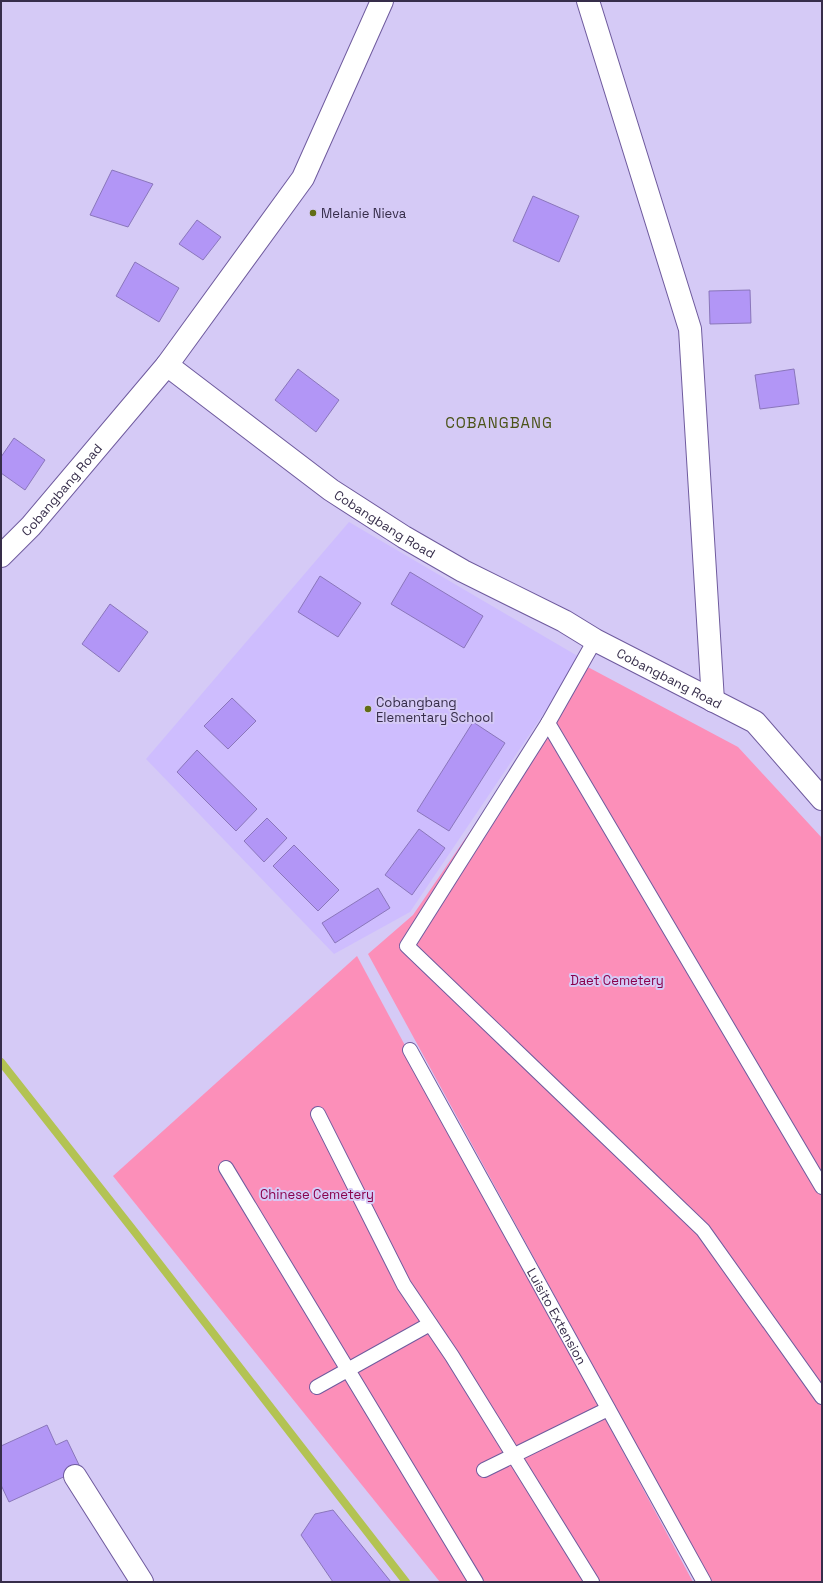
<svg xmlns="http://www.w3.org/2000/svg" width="823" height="1583" viewBox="0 0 823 1583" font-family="'Space Grotesk',sans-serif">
<rect width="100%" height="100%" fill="#d5caf6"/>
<path fill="#cebdfe" d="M349 522 581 658 410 912 334 954 146 759Z"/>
<g fill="#fc8fb9">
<path d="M584 665 738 747 822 838V1582H712L640 1452 368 954 413 915Z"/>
<path d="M357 956 693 1582H440L113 1176Z"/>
</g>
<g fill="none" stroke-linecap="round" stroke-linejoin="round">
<path stroke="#b3c353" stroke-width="8" d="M1 1062 134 1231 406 1582"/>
</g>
<g fill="#b296f6" stroke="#8a76bb">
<path d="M112 170 153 184 128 227 90 215Z"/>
<path d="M533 196 579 216 559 262 513 241Z"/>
<path d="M197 220 221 237 203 260 179 244Z"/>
<path d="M135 262 179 288 159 322 116 296Z"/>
<path d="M750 290 751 323 710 324 709 291Z"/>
<path d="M298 369 339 400 316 432 275 400Z"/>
<path d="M794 369 799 404 760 409 755 375Z"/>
<path d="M14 438 45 460 25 490 1 473V457Z"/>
<path d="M410 572 483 616 464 648 391 604Z"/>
<path d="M320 576 361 603 338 637 298 612Z"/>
<path d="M110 604 148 632 119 672 82 644Z"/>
<path d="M232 698 256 721 228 749 204 726Z"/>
<path d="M473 722 505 743 449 831 417 811Z"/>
<path d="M197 750 257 809 236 831 177 772Z"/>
<path d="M267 818 287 838 264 862 244 841Z"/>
<path d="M419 829 445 848 412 895 385 875Z"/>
<path d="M294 845 339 890 318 911 273 866Z"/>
<path d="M378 888 390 908 335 943 322 923Z"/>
<path d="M47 1425 56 1445 67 1440 81 1469 9 1502 1 1485V1446Z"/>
<path d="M333 1510 391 1582H333L301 1535 315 1514Z"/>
</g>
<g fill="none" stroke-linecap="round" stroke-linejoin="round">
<g stroke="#6f5b9e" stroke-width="16">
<g id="service">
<path d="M595 640 548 723 407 946 703 1230 822 1397"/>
<path d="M548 723 822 1187"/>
<path id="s1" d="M410 1050 704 1582"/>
<path d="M318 1114 404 1285 452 1356 592 1582"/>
<path d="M226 1168 476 1582"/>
<path d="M317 1387 430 1324"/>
<path d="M484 1470 608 1409"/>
</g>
</g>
<g stroke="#6f5b9e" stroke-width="24">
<g id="minor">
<path d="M588 1 690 329 713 701"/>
<path d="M167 365 303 178 382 1"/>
<path d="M75 1476 142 1582"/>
</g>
</g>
<g stroke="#6f5b9e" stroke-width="24">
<g id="tertiary">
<path id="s2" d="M1 556 31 526 167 365 331 490 404 537 463 571 564 621 595 640 755 722 822 799"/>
</g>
</g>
<use href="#service" stroke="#fff" stroke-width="14"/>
<use href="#minor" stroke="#fff" stroke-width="22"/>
<use href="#tertiary" stroke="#fff" stroke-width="22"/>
</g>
<g fill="#626d15" stroke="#d5caf6" stroke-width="1.5">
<circle cx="313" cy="213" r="4"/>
<circle cx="368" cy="709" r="4"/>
</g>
<g text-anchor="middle" stroke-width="4" stroke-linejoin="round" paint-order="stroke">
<g font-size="13" fill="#362d4a" stroke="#d5caf6" text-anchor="start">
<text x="321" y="218">Melanie Nieva</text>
<text x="376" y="707">Cobangbang<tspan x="376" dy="15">Elementary School</tspan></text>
</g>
<g font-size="13" fill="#362d4a" stroke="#d5caf6">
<text dy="5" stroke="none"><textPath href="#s2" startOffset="90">Cobangbang Road</textPath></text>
<text dy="5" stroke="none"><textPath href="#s2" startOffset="523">Cobangbang Road</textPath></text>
<text dy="5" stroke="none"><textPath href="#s2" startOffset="847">Cobangbang Road</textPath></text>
<text dy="5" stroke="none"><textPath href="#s1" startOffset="304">Luisito Extension</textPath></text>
</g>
<g font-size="13" fill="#89004c" stroke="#d5caf6">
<text x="617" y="985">Daet Cemetery</text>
<text x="317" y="1199">Chinese Cemetery</text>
</g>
<g font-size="15" letter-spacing="1" fill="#4b5319" stroke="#d5caf6">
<text x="499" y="428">COBANGBANG</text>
</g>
</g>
<rect width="823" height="1583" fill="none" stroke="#362d4a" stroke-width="4"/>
</svg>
